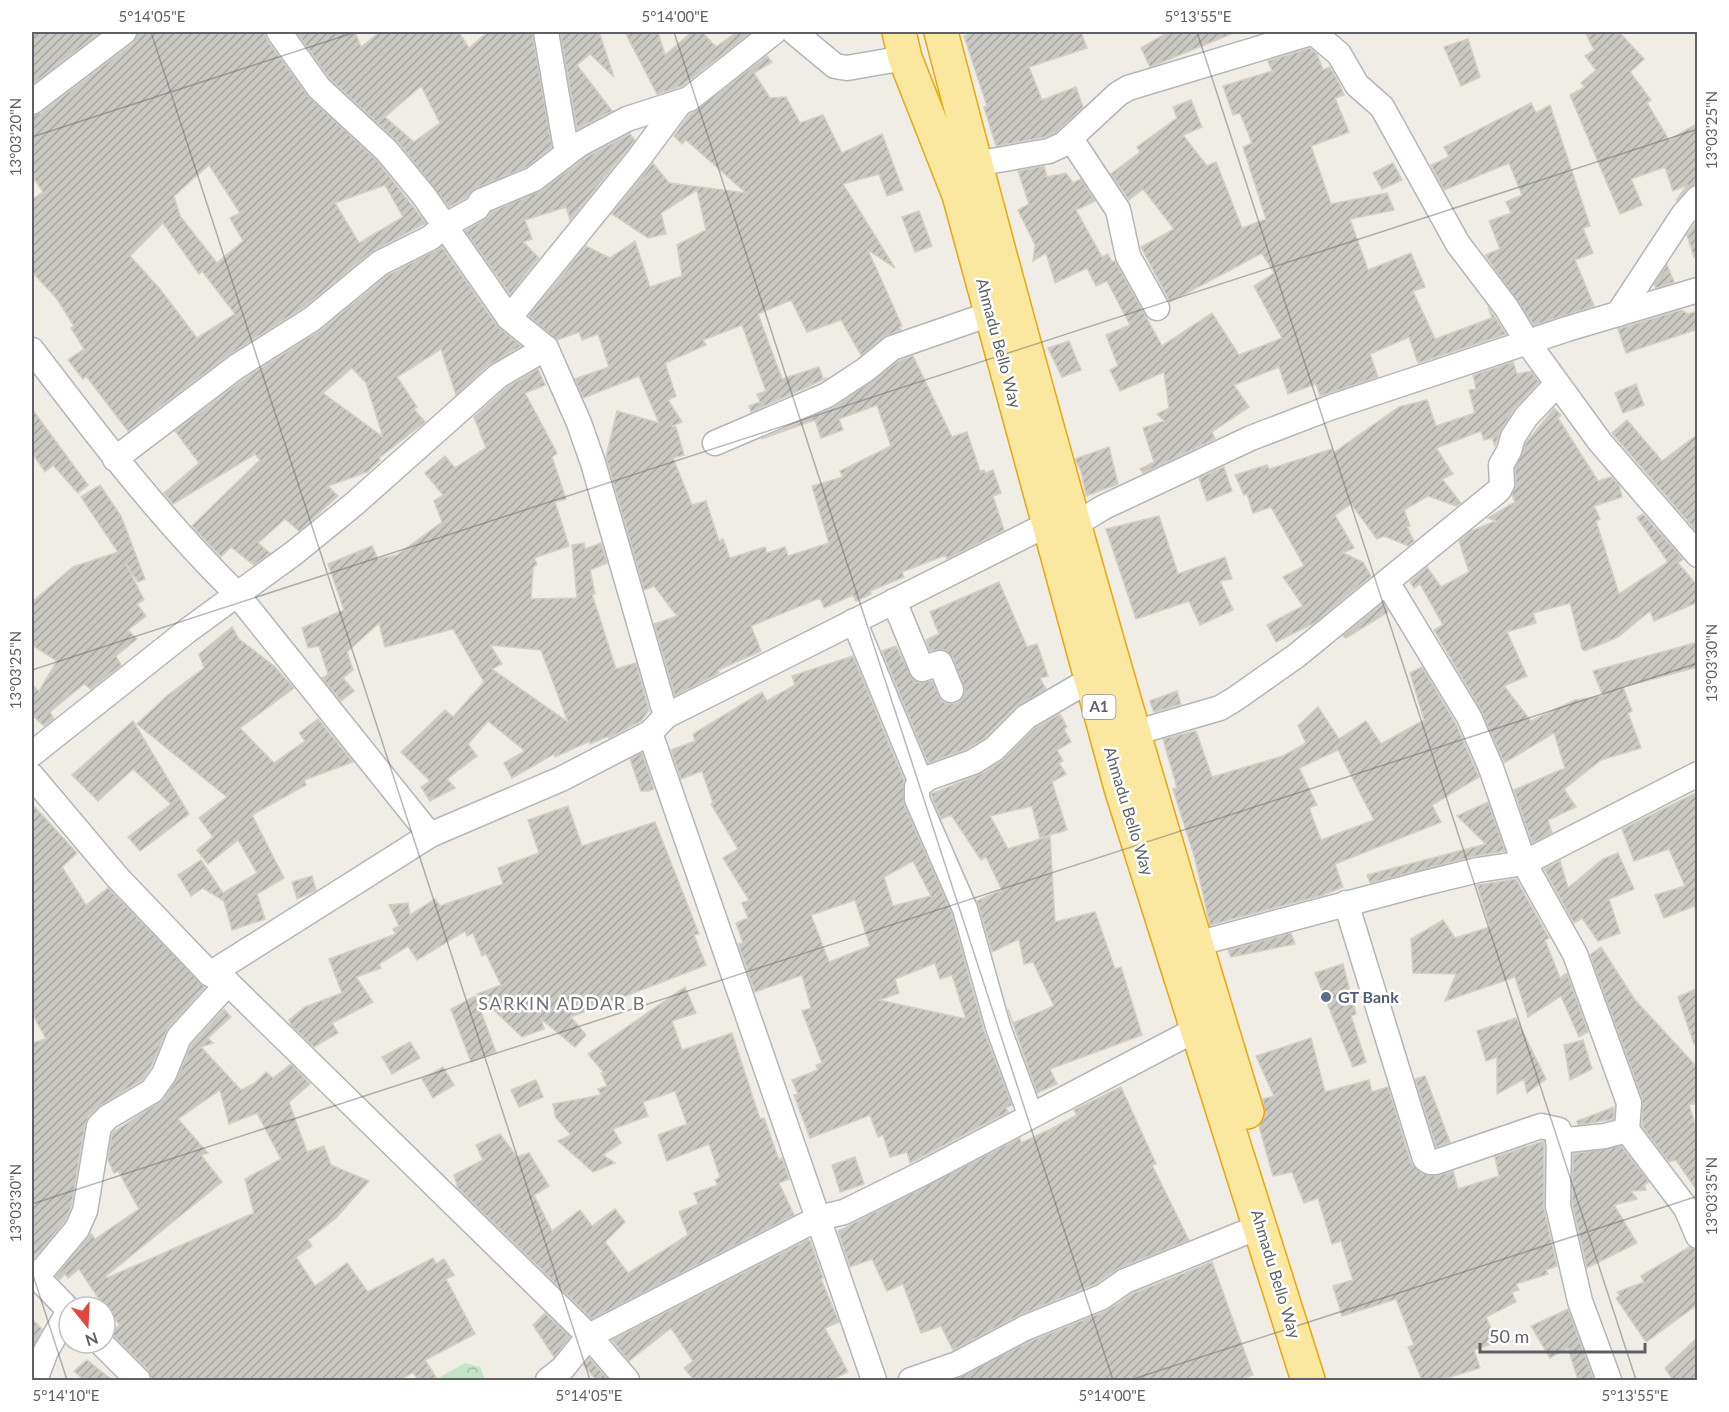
<svg xmlns="http://www.w3.org/2000/svg" width="1729" height="1412" viewBox="0 0 1729 1412" font-family="Lato,sans-serif">
<defs>
<pattern id="forest-crowns" width="20" height="18" patternUnits="userSpaceOnUse" patternTransform="scale(1.5)"><rect width="20" height="18" fill="#c4e5c4"/><path d="M2 6a3 3 0 1 1 6 0M12 15a3 3 0 1 1 6 0" fill="none" stroke="#a2bda3"/></pattern>
<pattern id="building-hatch" width="6" height="6" patternUnits="userSpaceOnUse" patternTransform="scale(1.5)"><rect width="6" height="6" fill="#cac8c3"/><path d="M-1 1l2-2M0 6l6-6M5 7l2-2" fill="none" stroke="#a7a6a2"/></pattern>
</defs>
<rect width="100%" height="100%" fill="#efede6"/>
<path fill="url(#forest-crowns)" d="M465 1363 480 1367 485 1380H442L440 1377Z"/>
<g fill="url(#building-hatch)" stroke="#d4cfc4" stroke-width="1.5" fill-rule="evenodd">
<path d="M32 32H101L32 84Z"/>
<path d="M138 32H265L267 40 308 96 377 161 426 223 371 252 304 307 227 356 128 431 86 376 83 379 68 360 84 349 71 328 74 326 57 299 32 272V200L43 192 32 176V116L41 113 133 43ZM209 165 240 213 230 218 243 241 217 263 180 216 174 196ZM385 185 403 217 359 243 335 203ZM163 223 199 274 202 271 235 314 197 338 160 289 130 256Z"/>
<path d="M296 32H355L361 47 380 32H459L469 48 488 32H532L552 147 527 167 476 188 467 197 449 207 398 142 330 79ZM421 86 440 123 414 142 385 117Z"/>
<path d="M560 32H599L614 77 590 54 577 65 612 111 577 129Z"/>
<path d="M625 32H658L665 55 692 32H702L716 47 737 32 750 33 682 86 657 94Z"/>
<path d="M976 32H1081L1087 48 1029 67 1042 100 1076 87 1083 107 1056 132 1045 137 996 146 984 107 987 106 964 36Z"/>
<path d="M1168 32H1236L1150 67 1141 48Z"/>
<path d="M1585 32H1619L1644 59 1630 72 1651 100 1647 103 1669 140 1698 123V184L1688 188 1676 201 1687 185 1673 191 1665 167 1631 179 1642 205 1620 214 1570 95 1585 87 1581 83 1596 70 1585 56 1594 50Z"/>
<path d="M1468 39 1480 77 1461 86 1444 47Z"/>
<path d="M1310 48 1317 54 1323 70 1330 67 1340 85 1344 95 1335 98 1349 132 1311 146 1331 204 1387 193 1394 210 1350 219 1368 270 1411 253 1425 287 1413 291 1435 339 1492 318 1488 307 1506 334 1418 363 1409 337 1370 354 1378 377 1320 396 1316 384 1288 394 1279 367 1234 385 1249 407 1212 432 1215 439 1143 473 1140 469 1154 462 1143 428 1164 421 1157 414 1169 408 1164 372 1120 391 1110 370 1118 366 1106 335 1130 325 1107 281 1096 286 1087 268 1055 283 1046 253 1033 261 1035 245 1018 210 1029 204 1018 171 1044 166 1047 177 1066 173 1073 183 1081 179 1095 201 1076 210 1102 257 1108 254 1112 262 1115 261 1162 346 1212 313 1239 355 1282 338 1254 286 1274 273 1262 253 1170 302 1141 247 1174 229 1143 189 1129 200 1111 174 1140 152 1137 147 1177 118 1173 107 1191 100 1202 127 1183 135 1207 166 1216 162 1242 228 1266 219 1243 147 1252 143 1240 113 1233 115 1223 86 1272 71 1268 61Z"/>
<path d="M767 56 772 62 754 73 770 98 786 97 800 123 823 115 842 153 882 134 903 190 887 196 879 174 843 184 895 268 868 250 902 326 899 327 901 330 883 337 861 355 841 320 807 332 791 300 758 314 782 379 819 367 823 379 827 378 751 412 749 406 760 402 757 394 766 391 742 325 703 340 706 345 665 363 676 396 668 400 682 422 672 426 676 427 684 455 673 458 692 505 706 501 719 541 723 539 730 558 765 547 767 553 785 547 788 556 829 543 812 486 843 477 840 471 891 446 877 405 839 419 843 430 821 438 815 420 761 439 835 407 899 361 913 356 952 437 967 432 980 471 984 470 985 473 993 470 1001 493 993 496 1004 530 947 559 946 555 902 572 904 577 870 591 871 594 856 601 853 595 824 608 820 598 751 626 761 651 718 670 719 673 675 696 654 624 677 616 654 586 644 590 606 457 617 411 659 423 639 376 583 398 575 379 609 367 598 334 582 340 579 332 557 340 529 316 586 246 610 258 635 241 650 287 682 276 677 245 706 230 697 190 661 213 666 234 648 238 612 214 653 163 669 183 746 193 686 140 682 144 674 136 690 114Z"/>
<path d="M1531 103 1536 113 1550 105 1590 226 1583 228 1593 253 1575 260 1594 306 1534 325 1485 255 1500 249 1489 221 1511 213 1506 202 1522 195 1509 163 1444 190 1431 165 1449 157 1444 147Z"/>
<path d="M630 134 635 140 570 220 566 207 525 220 532 239 523 242 539 258 510 294 465 231 484 220 491 212 542 190 586 157Z"/>
<path d="M1393 163 1402 180 1382 189 1373 173Z"/>
<path d="M919 211 932 246 915 252 902 217Z"/>
<path d="M1698 220V256L1694 257 1687 235Z"/>
<path d="M442 247 497 326 521 346 489 365 456 395 441 349 397 377 417 407 414 409 425 422 379 458 380 460 367 472 328 486 338 496 299 531 285 519 258 543 270 553 254 565 231 547 221 557 192 526 260 460 255 454 173 504 164 493 199 463 175 431 244 379 321 330 388 275ZM352 368 366 383 383 437 323 393Z"/>
<path d="M1667 265 1674 282 1656 288 1654 284Z"/>
<path d="M1681 310 1688 314 1698 311V329L1626 353 1618 329Z"/>
<path d="M1069 341 1081 370 1062 377 1048 348Z"/>
<path d="M1513 362 1517 374 1531 371 1539 382 1514 409 1501 430 1495 446 1492 438 1484 440 1481 431 1436 448 1453 474 1442 479 1461 503 1456 506 1428 496 1404 510 1410 526 1407 527 1414 541 1408 546 1384 536 1377 539 1351 504 1335 515 1354 548 1343 553 1363 562 1371 576 1314 623 1276 642 1267 625 1303 606 1283 577 1304 566 1271 507 1253 513 1247 494 1244 495 1235 475 1267 465 1269 469 1332 449 1333 453 1399 407 1427 400 1436 426 1475 413 1469 390 1476 389 1473 375Z"/>
<path d="M538 369 545 385 525 393 557 453 552 457 566 499 555 502 569 546 534 558 537 564 533 568 531 599 577 598 572 545 584 543 585 549 601 543 607 563 590 570 595 594H592L616 669 636 663 649 710 641 721 609 738 608 736 590 744V741L555 757 554 754 512 778 504 763 525 751 488 721 468 744 477 756 447 779 455 788 430 801 421 787 430 781 401 752 445 710 453 717 484 682 453 629 385 647 379 623 347 652 353 670 343 678 354 691 341 701 322 678 328 674 319 646 308 648 302 628 344 610 328 564 372 546 378 559 397 555 442 522 434 501 443 495 425 473 445 456 455 468 486 448 474 417 506 388ZM490 645 541 650 568 722 492 669 502 664Z"/>
<path d="M1636 384 1644 405 1623 413 1615 393Z"/>
<path d="M1554 408 1561 415 1558 418 1598 481 1611 477 1619 485 1622 497 1594 506 1600 519 1596 521 1619 594 1668 562 1637 518 1643 514 1683 559 1678 563 1698 586V602L1654 621 1650 611 1618 637 1585 651 1582 649 1570 603 1533 613 1536 623 1507 632 1527 676 1504 686 1531 721 1575 700 1603 696 1593 671 1698 642V667L1623 687 1632 711 1628 713 1641 748 1601 760 1564 789 1576 807 1548 820 1552 833 1532 843 1514 790 1565 768 1554 733 1504 763 1481 710 1434 630 1443 625 1420 584 1414 588 1410 582 1427 567 1441 587 1469 572 1459 541 1471 531 1496 521 1488 518 1515 502 1512 495 1516 484 1515 468 1526 443Z"/>
<path d="M32 409 88 485 78 493 53 465 45 472 32 453Z"/>
<path d="M1627 420 1662 461 1698 434V533L1612 433Z"/>
<path d="M1109 447 1118 484 1086 496 1081 471 1075 459Z"/>
<path d="M1224 467 1232 491 1207 501 1199 478Z"/>
<path d="M100 485 121 516 145 579 138 582 126 564 144 600 137 604 146 616 128 630 137 639 116 656 121 665 91 689 84 684 50 712 54 719 44 726 32 715V685L39 691 57 661 32 645V602L73 567 118 552 81 497Z"/>
<path d="M1159 516 1178 574 1225 557 1232 579 1220 581 1233 610 1200 625 1189 601 1136 619 1106 529Z"/>
<path d="M999 582 1027 647 1037 644 1048 676 1040 678 1046 689 1016 707 985 738 967 749 928 763 882 651 896 646 913 680 920 683 932 681 942 701 948 704 957 703 965 691 953 658 943 649 930 651 926 640 939 634 930 612Z"/>
<path d="M1383 603 1388 612 1346 638 1343 636Z"/>
<path d="M232 627 239 639 274 666 294 688 240 728 274 763 305 741 299 733 318 719 353 762 304 780 306 785 252 815 284 878 257 894 265 919 232 930 224 901 203 888 191 896 178 875 201 860 223 893 257 873 238 840 208 864 197 850 213 837 199 818 227 797 137 724 168 695 204 668 199 654Z"/>
<path d="M853 656 904 780V804L952 914 984 1031 1012 1105 1006 1108 1008 1112 910 1163 907 1152 890 1157 883 1135 878 1137 870 1115 810 1138 794 1095 798 1094 792 1080 818 1070 816 1065 822 1063 802 1011 811 1008 802 975 755 992 738 944 743 943 736 923 748 918 742 903 749 900 723 858 738 849 711 804 713 803 702 771 681 779 671 750 695 741 693 734 762 692 767 701 795 685 792 676ZM913 861 931 896 893 906 884 877ZM855 900 870 946 829 962 811 915ZM935 963 940 979 952 975 966 1019 879 1000 899 993 895 979Z"/>
<path d="M1422 667 1456 724 1479 777 1432 805 1441 822 1335 864 1343 887 1323 895 1210 925 1195 859 1173 789 1177 788 1163 739 1196 731 1212 777 1283 756 1306 743 1298 726 1318 707 1339 739 1366 721 1381 744 1424 720 1410 673ZM1338 750 1374 820 1321 840 1309 808 1317 805 1299 768Z"/>
<path d="M1177 691 1181 704 1154 712 1150 701Z"/>
<path d="M1060 714 1067 727 1064 729 1071 742 1057 750 1063 761 1059 763 1066 774 1052 782 1067 830 1040 838 1032 806 990 816 1008 849 1050 836 1055 922 1095 912 1115 969 1121 967 1142 1035 1050 1069 1057 1084 1037 1093 1008 1009 1013 1023 1054 1006 1033 962 1024 964 1019 939 992 952 977 901 1002 890 986 857 981 860 951 815 941 819 931 794 978 775 1002 761 1035 728Z"/>
<path d="M133 721 189 814 140 851 128 837 171 804 133 769 98 801 72 775Z"/>
<path d="M642 753 654 789 648 791H641L630 759Z"/>
<path d="M1698 792V914L1694 906 1664 918 1655 895 1685 886 1669 849 1634 861 1622 829Z"/>
<path d="M1488 802 1505 851 1475 856 1370 883 1367 875 1486 844 1457 816Z"/>
<path d="M32 804 77 853 62 867 86 905 108 888 205 987 168 1028 151 1067 142 1080 101 1105 89 1116 85 1124 71 1207 65 1221 34 1258H32V1043L46 1039 32 1013Z"/>
<path d="M568 806 582 846 655 822 699 934 694 935 706 965 571 1017 586 1035 575 1047 541 1019 544 1029 522 1037 477 994 501 985 486 954 482 956 473 933 467 936 465 931 417 960 408 946 379 964 381 968 356 977 373 1002 332 1023 338 1033 314 1047 291 1025 289 1020 305 1007 342 993 329 959 396 934 393 929 399 926 389 905 408 903 410 915 435 899 440 906 503 884 498 868 539 853 528 820Z"/>
<path d="M1618 853 1634 889 1609 899 1620 933 1598 941 1582 918 1574 923 1544 869 1560 861 1568 888 1603 859Z"/>
<path d="M312 876 316 890 297 899 292 882Z"/>
<path d="M1516 879 1549 938 1545 940 1560 978 1567 973 1588 1032 1579 1037 1561 996 1528 1017 1515 977 1445 1001 1456 974 1413 973 1411 939 1443 920 1455 938 1490 927 1477 885Z"/>
<path d="M1291 933 1295 944 1231 957 1228 950Z"/>
<path d="M1601 947 1635 1000 1698 1068V1103L1689 1105 1698 1133V1192L1676 1160 1669 1162 1642 1126V1098L1590 955Z"/>
<path d="M1343 964 1356 1014 1351 1016 1366 1062 1353 1067 1315 973Z"/>
<path d="M685 987 696 1013 672 1021 682 1050 732 1033 760 1119 764 1118 779 1160 782 1158 789 1179 779 1183 794 1215 592 1319 458 1188 454 1175 483 1160 476 1145 500 1134 517 1157 529 1153 549 1186 534 1195 552 1231 580 1210 592 1226 615 1209 625 1222 605 1242 628 1273 688 1235 679 1212 698 1204 694 1193 718 1185 715 1180 720 1177 709 1144 667 1161 658 1135 687 1124 675 1091 643 1102 648 1116 613 1129 621 1143 603 1155 615 1163 593 1172 558 1141 571 1135 556 1118 553 1104 601 1095 598 1089 607 1086 601 1073H604L588 1054Z"/>
<path d="M1698 988V1044H1694L1678 997Z"/>
<path d="M475 996 496 1052 471 1062 451 1009Z"/>
<path d="M224 1009 231 1017 208 1038 213 1043 201 1047 241 1090 255 1083 266 1072 273 1078 291 1064 310 1084 289 1102 307 1152 324 1146 331 1165 369 1181 336 1218 308 1240 312 1246 296 1257 315 1286 347 1263 368 1292 433 1258 436 1264 444 1259 454 1275 446 1279 475 1334 425 1360 438 1380H418L413 1372 400 1380H152L148 1370 110 1332 120 1325 105 1307 99 1304 101 1302 79 1269 68 1278 65 1274 59 1280 56 1276 91 1234 95 1239 139 1209 118 1171 114 1173 108 1160 112 1133 163 1100 177 1079 191 1045ZM220 1090 229 1124 257 1113 281 1159 245 1179 254 1213 107 1278 106 1276 222 1182 201 1155 208 1153 178 1119Z"/>
<path d="M1516 1018 1546 1079 1527 1093 1524 1079 1497 1094V1057L1486 1061 1477 1031Z"/>
<path d="M1311 1038 1325 1092 1369 1080 1372 1092 1388 1087 1411 1163 1423 1174 1436 1176 1453 1171 1458 1189 1499 1176 1495 1157 1544 1141V1209L1557 1266 1546 1270 1548 1274 1516 1284 1519 1290 1512 1292 1516 1302 1486 1317 1497 1342 1474 1350 1480 1368 1440 1380H1422L1408 1347 1414 1345 1396 1299 1342 1316 1333 1286 1353 1280 1341 1241 1332 1244 1318 1198 1304 1203 1292 1172 1273 1176 1259 1126 1265 1116 1263 1099 1274 1096 1256 1056Z"/>
<path d="M1583 1040 1592 1069 1570 1080 1564 1045Z"/>
<path d="M410 1042 420 1058 392 1074 382 1057Z"/>
<path d="M443 1067 454 1085 433 1098 422 1079Z"/>
<path d="M1425 1076 1450 1142 1436 1147 1415 1079Z"/>
<path d="M536 1080 543 1097 519 1107 511 1090Z"/>
<path d="M1121 1087 1156 1164 1152 1165 1189 1240 1119 1268 1095 1284 1020 1315 953 1350 941 1326 921 1333 903 1284 887 1291 872 1259 850 1267 838 1231 1020 1138 1021 1143 1053 1128 1077 1115 1074 1110Z"/>
<path d="M1614 1107V1119L1578 1125 1577 1121Z"/>
<path d="M1621 1146 1649 1182 1644 1185 1646 1190 1631 1191 1637 1199 1614 1205 1637 1243 1587 1268 1572 1204 1573 1154Z"/>
<path d="M855 1157 864 1184 840 1192 832 1165Z"/>
<path d="M807 1240H810L823 1278 821 1279 839 1322 825 1328 848 1372 831 1380H694L684 1368 693 1361 671 1328 629 1361 612 1340Z"/>
<path d="M1689 1247 1698 1250V1304L1646 1342 1616 1298 1620 1296 1617 1292 1644 1282 1641 1276Z"/>
<path d="M1212 1262 1253 1375 1238 1380H953L1031 1341 1108 1310 1132 1294Z"/>
<path d="M1568 1309 1594 1380H1578L1568 1348 1550 1358 1531 1326Z"/>
<path d="M545 1313 570 1337 554 1357 533 1325Z"/>
<path d="M32 1319 42 1329 32 1349Z"/>
<path d="M1698 1337V1380H1673L1665 1368Z"/>
<path d="M589 1358 607 1378 604 1380H596L584 1365Z"/>
<path d="M87 1360 112 1380H84L74 1371Z"/>
</g>
<g fill="none" stroke-linecap="round" stroke-linejoin="round">
<g stroke="#b3b6ba" stroke-width="27">
<g id="minor">
<path d="M279 32 319 88 387 151 424 196 509 318 546 348 579 423 593 463 666 716"/>
<path d="M546 32 565 143 578 145"/>
<path d="M794 32 835 66 847 68 905 58"/>
<path d="M1313 32 1339 54 1357 85 1382 107 1458 244 1506 307 1528 343 1600 442 1698 555"/>
<path d="M32 102 124 32"/>
<path d="M1071 139 1118 210 1128 256 1157 308"/>
<path d="M975 164 1049 151 1064 144 1118 94 1128 88 1314 32"/>
<path d="M1618 314 1683 215 1698 198"/>
<path d="M509 318 639 158 680 103"/>
<path d="M32 350C96 434 160 518 236 593L430 835"/>
<path d="M715 443 827 395 865 370 892 348 990 314"/>
<path d="M115 459 236 367 312 319 380 263 430 238 446 225 477 208 481 201 534 179 578 145 627 119 689 99 774 32"/>
<path d="M1076 524 1104 507 1251 438 1332 407 1567 329 1698 290"/>
<path d="M1387 582 1469 717 1491 768 1524 863 1575 954 1629 1103 1627 1130 1686 1208 1698 1236"/>
<path d="M894 601 922 669 940 663 951 690"/>
<path d="M854 621 921 783"/>
<path d="M650 733 874 1380"/>
<path d="M1134 733 1220 708 1235 699 1296 656 1499 490 1502 484 1501 465 1509 451 1513 437 1526 417 1557 384"/>
<path d="M32 754 187 631 294 553 353 505 498 376 546 348"/>
<path d="M32 776 118 878 210 974 228 983 589 1336 627 1380"/>
<path d="M1346 903 1425 1159 1430 1162H1436L1541 1126 1559 1130 1558 1206 1580 1301 1609 1380"/>
<path d="M1196 944 1421 884 1478 870 1524 863 1698 774"/>
<path d="M210 974 430 835 561 779 650 733 666 716 1048 524"/>
<path d="M1030 1114 998 1027 965 909 917 799V787L928 778 973 762 994 749 1026 717 1091 679"/>
<path d="M1558 1141 1605 1136 1627 1130"/>
<path d="M32 1272 69 1310"/>
<path d="M37 1277 77 1229 85 1211 99 1126 108 1117 152 1091 164 1074 179 1037 228 983"/>
<path d="M101 1343 138 1380"/>
<path d="M35 1380 46 1351 69 1311"/>
<path d="M548 1380 563 1368 589 1336 819 1218 844 1212 923 1173 1197 1029"/>
<path d="M911 1380 957 1364 1025 1328 1102 1297 1125 1281 1261 1226"/>
</g>
</g>
<g stroke="#eba70a" stroke-width="36">
<g id="trunk">
<path d="M899 32 905 58 959 195 1121 788 1308 1380"/>
<path d="M941 32C1035 394 1137 754 1247 1112"/>
</g>
</g>
<use href="#minor" stroke="#fff" stroke-width="24"/>
<use href="#trunk" stroke="#fae8a0" stroke-width="33"/>
</g>
<path fill="none" stroke="#5d6166" stroke-width="1.5" stroke-opacity="0.45" d="M151 32 590 1380M674 32 1113 1380M1197 32 1636 1380M32 137 356 32M32 670 1698 129M32 1204 1698 663M32 1272 67 1380M1130 1380 1698 1196"/>
<circle fill="#5c6f8a" stroke="#fff" stroke-width="2" cx="1326" cy="997" r="6"/>
<g text-anchor="middle" stroke-width="5" stroke-linejoin="round" paint-order="stroke">
<rect fill="#fff" stroke="#8e9094" stroke-width="1.5" x="1082.5" y="695" width="33" height="24" rx="4.5"/>
<g font-size="15" font-weight="bold" fill="#5d6166">
<text x="1099" y="712">A1</text>
</g>
<g font-size="16" fill="#5d6166" stroke="#fff">
<text transform="translate(999 343) rotate(75)" y="6">Ahmadu Bello Way</text>
<text transform="translate(1129 811) rotate(73)" y="6">Ahmadu Bello Way</text>
<text transform="translate(1276 1274) rotate(73)" y="6">Ahmadu Bello Way</text>
</g>
<g font-size="16" font-weight="bold" fill="#4e5e75" stroke="#fff" text-anchor="start">
<text x="1338" y="1003">GT Bank</text>
</g>
<g font-size="18" letter-spacing="1.5" fill="#6e7377" stroke="#fff">
<text x="562" y="1010">SARKIN ADDAR B</text>
</g>
</g>
<rect width="1729" height="1412" fill="none" stroke="#ffffff" stroke-width="66"/>
<g transform="translate(87 1325) rotate(162)"><circle r="28" fill="#ffffff" stroke="#bec0c2" stroke-width="1.5"/>
<path d="M0-4.5L10 22L0 15L-10 22Z" fill="#e24839"/>
<text y="-9" font-size="16" font-weight="bold" text-anchor="middle" fill="#5d6166">N</text>
</g>
<path d="M1480 1343v9h165v-9" fill="none" stroke="#5d6166" stroke-width="3"/>
<text x="1489" y="1343" font-size="18" fill="#5d6166" stroke="#ffffff" stroke-width="4.5" paint-order="stroke">50 m</text>
<rect x="33" y="33" width="1663" height="1346" fill="none" stroke="#5d6166" stroke-width="2"/>
<g font-size="15" text-anchor="middle" fill="#5d6166">
<text x="152" y="22">5°14'05"E</text>
<text x="675" y="22">5°14'00"E</text>
<text x="1198" y="22">5°13'55"E</text>
<text transform="translate(1712 130) rotate(-90)" y="5">13°03'25"N</text>
<text transform="translate(16 137) rotate(-90)" y="5">13°03'20"N</text>
<text transform="translate(1712 663) rotate(-90)" y="5">13°03'30"N</text>
<text transform="translate(16 670) rotate(-90)" y="5">13°03'25"N</text>
<text transform="translate(1712 1196) rotate(-90)" y="5">13°03'35"N</text>
<text transform="translate(16 1203) rotate(-90)" y="5">13°03'30"N</text>
<text x="66" y="1401">5°14'10"E</text>
<text x="589" y="1401">5°14'05"E</text>
<text x="1112" y="1401">5°14'00"E</text>
<text x="1635" y="1401">5°13'55"E</text>
</g>
</svg>
